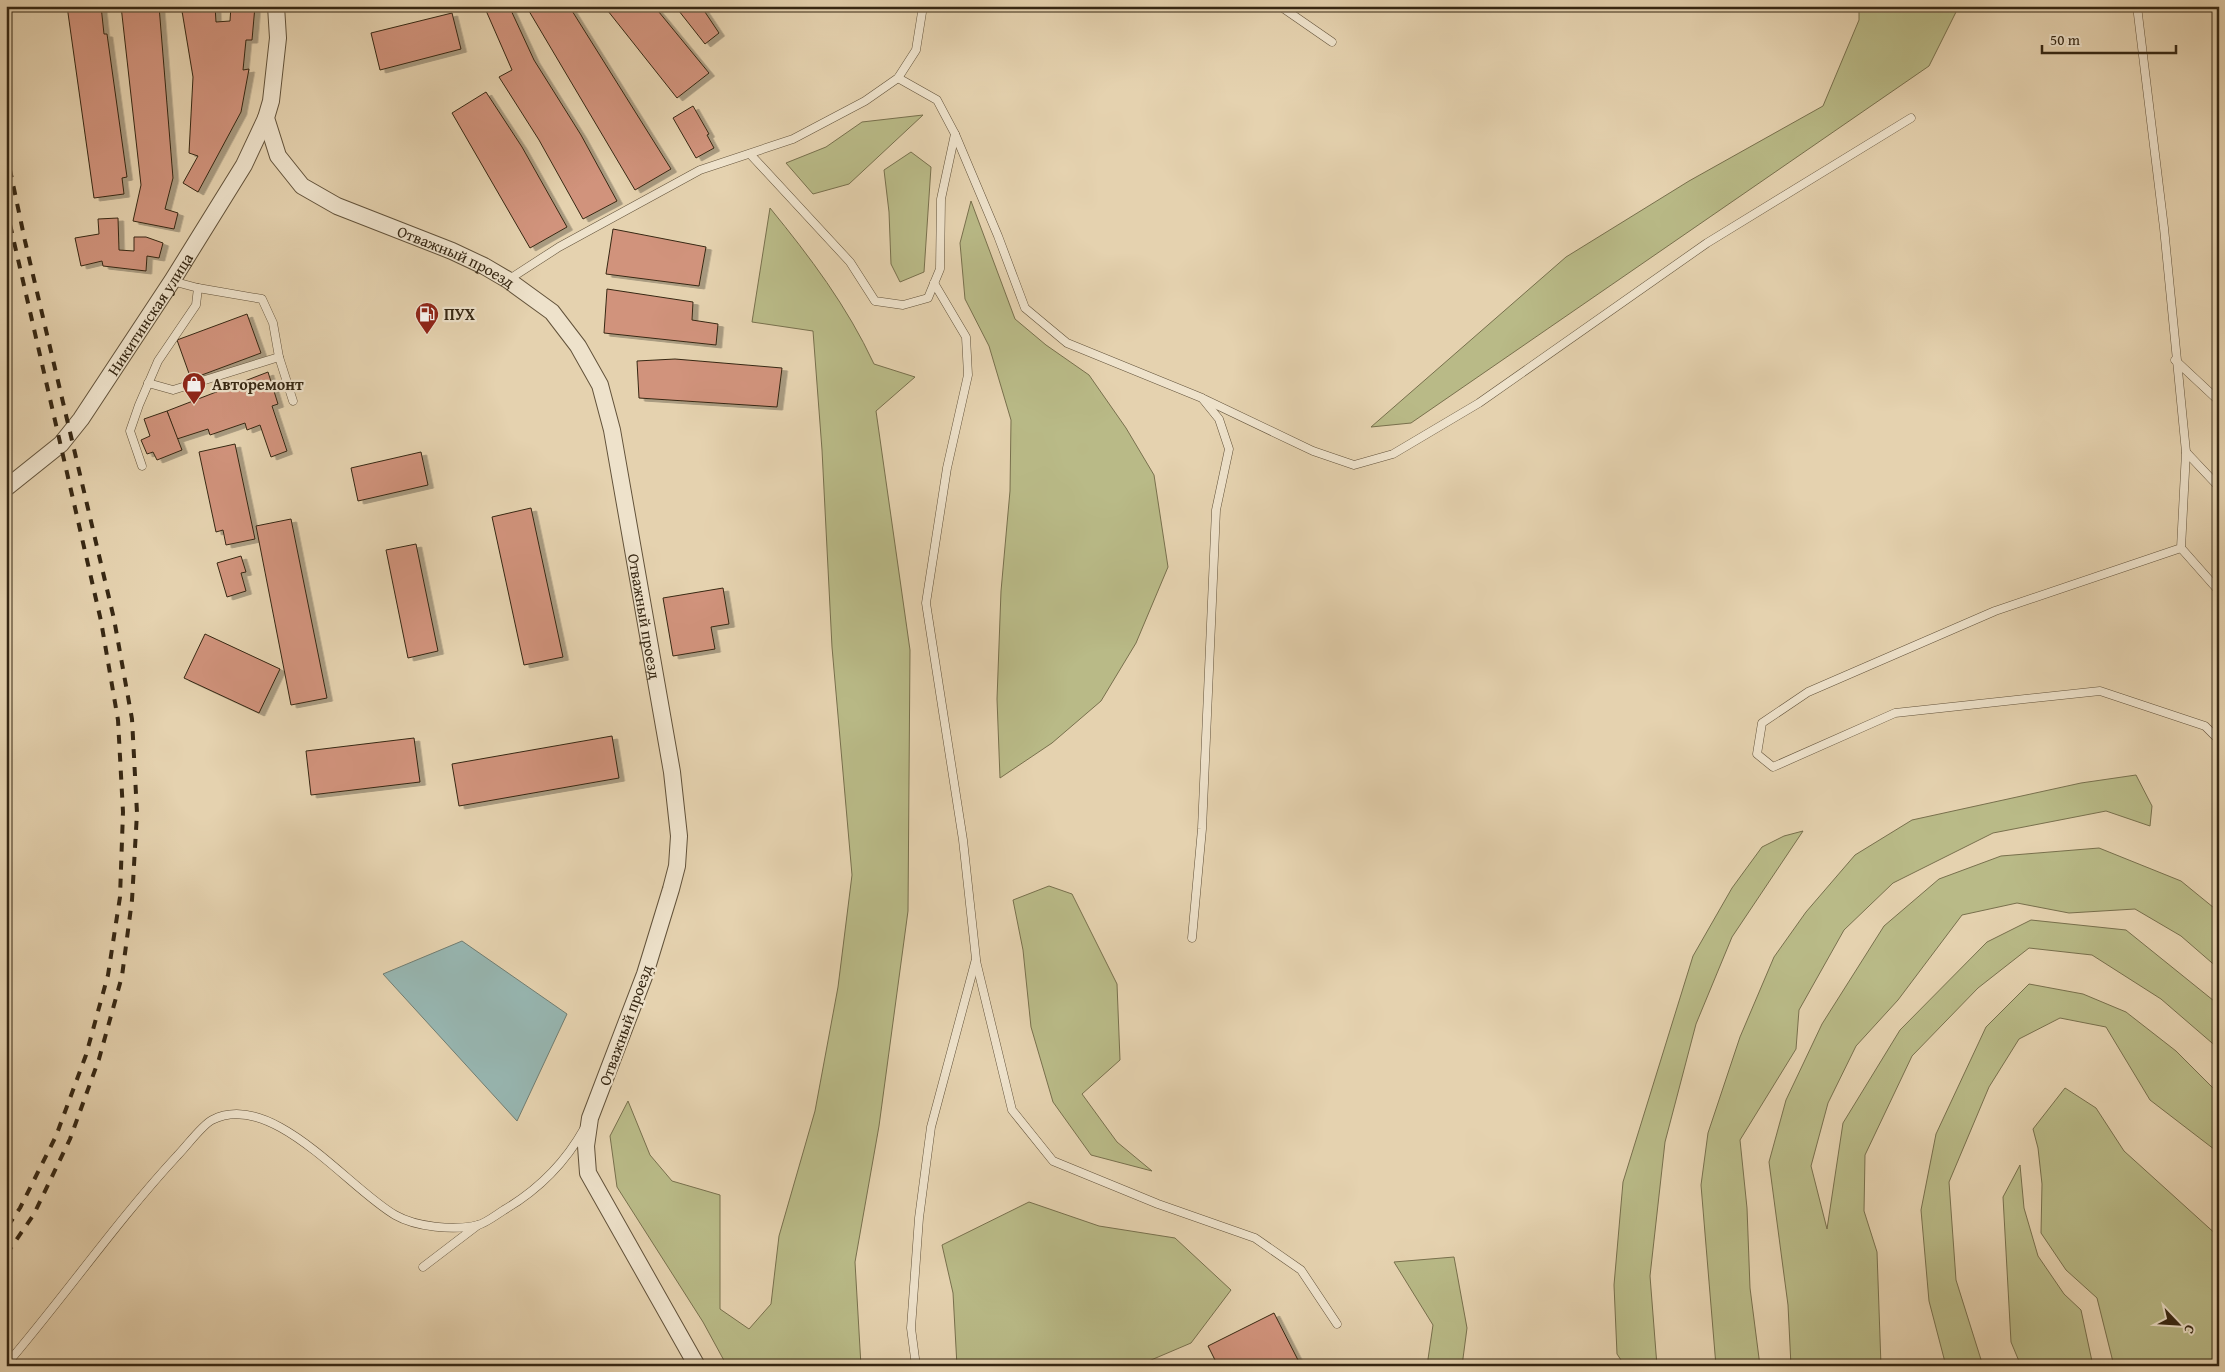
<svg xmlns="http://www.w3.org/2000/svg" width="2225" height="1372" viewBox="0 0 2225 1372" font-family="'Gentium Book Plus',serif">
<defs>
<filter id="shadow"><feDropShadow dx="5.5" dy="3" stdDeviation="0" flood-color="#0004"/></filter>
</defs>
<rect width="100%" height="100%" fill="#e5d2af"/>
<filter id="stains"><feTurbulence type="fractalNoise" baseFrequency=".004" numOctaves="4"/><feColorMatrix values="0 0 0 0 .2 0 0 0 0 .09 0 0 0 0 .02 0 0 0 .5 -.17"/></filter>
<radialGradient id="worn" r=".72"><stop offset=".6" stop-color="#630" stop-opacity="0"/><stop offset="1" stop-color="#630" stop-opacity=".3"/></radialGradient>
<g fill="#b9ba87" stroke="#78704d">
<path d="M1859 6H1959L1929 66 1411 423 1371 427 1566 257 1689 181 1823 106 1859 20Z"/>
<path d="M923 115 849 184 813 194 786 163 826 147 862 122Z"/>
<path d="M911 152 931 167 924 272 900 282 891 264 889 212 884 170Z"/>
<path d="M971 201 1015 319 1046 345 1089 375 1126 428 1154 475 1168 567 1136 643 1101 701 1052 743 1000 778 997 699 1001 591 1010 491 1011 420 989 346 965 299 960 243Z"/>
<path d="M770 208C810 257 847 306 874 364L915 377 876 411 910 650 908 911 879 1126 855 1262 861 1366H727L703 1322 617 1187 610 1136 628 1101 650 1155 672 1181 720 1195V1309L749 1329 771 1304 779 1236 815 1111 838 987 852 875 832 647 822 450 813 331 752 322Z"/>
<path d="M2136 775 2152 806 2150 826 2106 811 1993 833 1893 883 1844 930 1799 1010 1796 1049 1740 1140 1747 1208 1750 1288 1760 1366H1716L1701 1185 1708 1133 1740 1037 1774 957 1806 912 1855 855 1912 820 2081 783Z"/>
<path d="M1803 831 1732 937 1696 1024 1665 1142 1650 1276 1657 1366H1625L1617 1354 1614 1285 1623 1182 1693 956 1732 888 1762 847 1784 836Z"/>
<path d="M2099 848 2181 881 2219 912V969L2181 936 2135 909 2069 913 2017 903 1962 915 1898 1000 1856 1046 1828 1103 1811 1166 1827 1229 1843 1123 1900 1030 1987 942 2031 920 2126 930 2219 1005V1049L2161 999 2092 955 2029 948 1978 988 1912 1056 1865 1155 1864 1211 1877 1252 1881 1366H1791L1788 1305 1769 1162 1786 1100 1822 1024 1884 926 1939 879 2001 856Z"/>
<path d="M1049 886 1072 894 1117 984 1120 1060 1082 1094 1117 1142 1152 1171 1091 1155 1053 1102 1031 1027 1023 950 1013 900Z"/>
<path d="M2029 984 2083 994 2126 1012 2176 1051 2219 1094V1153L2150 1100 2106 1027 2060 1018 2019 1039 1989 1087 1949 1182 1956 1280 1983 1366H1946L1929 1301 1921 1210 1936 1134 1986 1027Z"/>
<path d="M2065 1088 2096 1108 2124 1151 2219 1237V1366H2114L2097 1298 2066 1270 2041 1233 2042 1184 2038 1148 2033 1129Z"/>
<path d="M2020 1165 2024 1208 2038 1256 2064 1294 2081 1310 2093 1366H2021L2011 1342 2003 1197Z"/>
<path d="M1029 1202 1099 1226 1175 1238 1231 1290 1191 1343 1137 1366H957L953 1293 942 1245Z"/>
<path d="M1454 1257 1467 1328 1462 1366H1427L1433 1325 1394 1262Z"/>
</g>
<path fill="#97b6b1" stroke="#707d72" d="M462 941 567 1014 517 1121 383 974Z"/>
<g fill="#d1937b" stroke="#362713" filter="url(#shadow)">
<path d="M67 6H101L104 34H107L127 177 122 178 124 194 94 198Z"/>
<path d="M121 6H159L173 178 165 209 178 213 174 229 133 221 141 185Z"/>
<path d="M177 6H215L216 22 230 21 231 6H255L252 40H246L243 70 249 69 241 112 198 192 183 183 198 156 189 153 193 77 182 11H177Z"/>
<path d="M484 6H509L534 60 581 135 617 201 583 219 539 140 499 77 512 70Z"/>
<path d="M526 6H569L671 169 635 190Z"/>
<path d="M604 6H654L709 73 677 98Z"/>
<path d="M675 6H701L719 33 705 44Z"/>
<path d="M452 13 461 49 380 70 371 33Z"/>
<path d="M486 92 522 147 567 227 530 248 452 113Z"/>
<path d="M693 106 709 134 707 135 714 148 696 158 673 118Z"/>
<path d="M118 218 119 250 134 251V237H146L163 243 159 258 147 256 146 271 103 266 102 261 81 266 75 238 99 234 98 219Z"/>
<path d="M613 229 706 247 699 286 606 274Z"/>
<path d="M607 289 693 302 692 320 718 324 716 345 604 333Z"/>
<path d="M247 314 261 353 191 379 177 340Z"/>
<path d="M675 359 782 368 777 407 639 398 637 361Z"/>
<path d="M268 372 278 404 272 406 287 451 271 457 260 425 247 430 245 423 210 435 208 429 177 439 167 411Z"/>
<path d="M167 411 182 450 157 460 153 452 147 454 141 440 150 436 144 419Z"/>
<path d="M235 444 255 539 226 545 223 530 216 532 199 452Z"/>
<path d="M421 452 428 485 358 501 351 468Z"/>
<path d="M531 508 563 657 524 665 492 517Z"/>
<path d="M291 519 327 698 291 705 256 526Z"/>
<path d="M416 544 438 651 408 658 386 550Z"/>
<path d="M241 556 246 572 241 573 246 591 227 597 217 563Z"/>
<path d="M723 588 729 624 711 627 715 649 673 656 663 598Z"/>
<path d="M205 634 280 669 259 713 184 678Z"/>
<path d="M612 736 619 778 459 806 452 764Z"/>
<path d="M414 738 420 782 311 795 306 751Z"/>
<path d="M1274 1313 1298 1360 1286 1366H1218L1208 1346Z"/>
</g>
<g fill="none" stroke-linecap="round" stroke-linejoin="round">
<g stroke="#62523a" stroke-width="9">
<g id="lane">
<path d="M1280 6 1332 42"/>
<path d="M2137 6 2164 228 2186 452 2181 548 1995 611 1808 692 1762 723 1757 754 1773 767 1895 713 2100 691 2205 726 2219 740"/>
<path d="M955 134 998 236 1025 308 1067 343 1202 398 1219 419 1229 449 1216 510 1202 829 1192 938"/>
<path d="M750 154 850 262 875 301 903 305 928 298 940 269 941 199 955 134 937 100 898 78"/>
<path d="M508 280 559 247 700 170 793 139 865 101 898 78 916 50 923 6"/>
<path d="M198 288 262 299 273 323 279 357"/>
<path d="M2175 360 2219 401"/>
<path d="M148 383 173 390 279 357 293 401"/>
<path d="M1204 399 1313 451 1354 465 1393 454 1479 403 1707 243 1911 118"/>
<path d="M2186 452 2219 487"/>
<path d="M142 466 130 431 139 405 158 361 196 305 198 288 172 281"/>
<path d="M2181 548 2219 591"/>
<path d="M976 961 1012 1110 1053 1161 1158 1204 1255 1238 1301 1270 1337 1324"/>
<path d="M423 1267 478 1225"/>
<path d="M6 1365C65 1296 116 1222 177 1156 186 1147 202 1125 212 1120 272 1089 348 1188 395 1215 416 1227 454 1231 478 1225 486 1223 496 1215 504 1210 538 1190 565 1163 584 1129"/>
<path d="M916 1366 911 1328 919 1218 931 1127 976 959 963 840 926 603 947 468 968 375 966 337 934 283"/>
</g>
</g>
<g stroke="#62523a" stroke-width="18">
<g id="street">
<path id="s1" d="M276 6 278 38 271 101 266 118 278 156 302 186 337 206 452 251 484 266 508 280 552 312 578 346 600 385 612 430 672 772 679 836 677 866 671 889 645 974 590 1118 586 1146 588 1173 697 1366"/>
<path id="s2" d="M6 488 61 444 81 419 172 281 244 165 266 118"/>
</g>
</g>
<use href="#lane" stroke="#eee2cb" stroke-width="8"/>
<use href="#street" stroke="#eee2cb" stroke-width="16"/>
<g stroke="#362713" stroke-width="4" stroke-dasharray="9 9" stroke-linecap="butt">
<path d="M6 151 25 241 114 619 132 719 137 813 132 900 122 976 99 1059 70 1139 34 1214 6 1255"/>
<path d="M6 207 101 621 118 720 123 812 120 897 108 975 86 1055 56 1136 20 1208 6 1229"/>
</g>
</g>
<defs>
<g id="fuel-pin" transform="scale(1.25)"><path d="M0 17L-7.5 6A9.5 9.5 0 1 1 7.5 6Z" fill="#8f2418" stroke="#eee2cb"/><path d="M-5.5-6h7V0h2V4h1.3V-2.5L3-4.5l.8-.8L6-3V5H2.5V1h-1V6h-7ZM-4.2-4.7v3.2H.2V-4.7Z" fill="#fff"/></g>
<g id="shop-pin" transform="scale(1.25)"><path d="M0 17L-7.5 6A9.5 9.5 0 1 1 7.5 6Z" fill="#8f2418" stroke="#eee2cb"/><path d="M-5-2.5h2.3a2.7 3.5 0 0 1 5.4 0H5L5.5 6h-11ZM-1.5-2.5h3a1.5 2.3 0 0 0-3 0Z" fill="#fff"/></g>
</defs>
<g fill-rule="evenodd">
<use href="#fuel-pin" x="427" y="314"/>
<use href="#shop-pin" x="194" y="384"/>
</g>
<g text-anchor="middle" stroke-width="4.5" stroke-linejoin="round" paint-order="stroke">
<g font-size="16" fill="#362713" stroke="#eee2cb">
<text dy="6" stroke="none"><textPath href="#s1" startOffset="361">Отважный проезд</textPath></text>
<text dy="6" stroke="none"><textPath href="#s2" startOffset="228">Никитинская улица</textPath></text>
<text dy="6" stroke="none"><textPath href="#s1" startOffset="796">Отважный проезд</textPath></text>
<text transform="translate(625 1025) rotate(-70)" y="6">Отважный проезд</text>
</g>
<g font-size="16" font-weight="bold" fill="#362713" stroke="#eee2cb" text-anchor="start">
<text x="444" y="320">ПУХ</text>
<text x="212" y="390">Авторемонт</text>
</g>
</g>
<rect width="2225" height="1372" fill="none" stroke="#e5d2af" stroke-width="25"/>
<rect x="8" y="8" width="2210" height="1357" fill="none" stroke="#362713" stroke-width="2.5"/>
<rect x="12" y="12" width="2200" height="1347" fill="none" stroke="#362713"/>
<g transform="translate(2178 1324) rotate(115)" stroke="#eee2cb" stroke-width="4" paint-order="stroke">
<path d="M0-4L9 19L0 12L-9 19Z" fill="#362713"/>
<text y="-8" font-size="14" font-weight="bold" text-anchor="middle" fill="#362713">С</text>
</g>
<path d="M2042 45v8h134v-8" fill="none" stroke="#362713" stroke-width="2.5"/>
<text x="2050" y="45" font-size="15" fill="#362713" stroke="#eee2cb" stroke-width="4" paint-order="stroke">50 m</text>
<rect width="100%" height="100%" filter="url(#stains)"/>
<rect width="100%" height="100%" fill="url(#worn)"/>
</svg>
